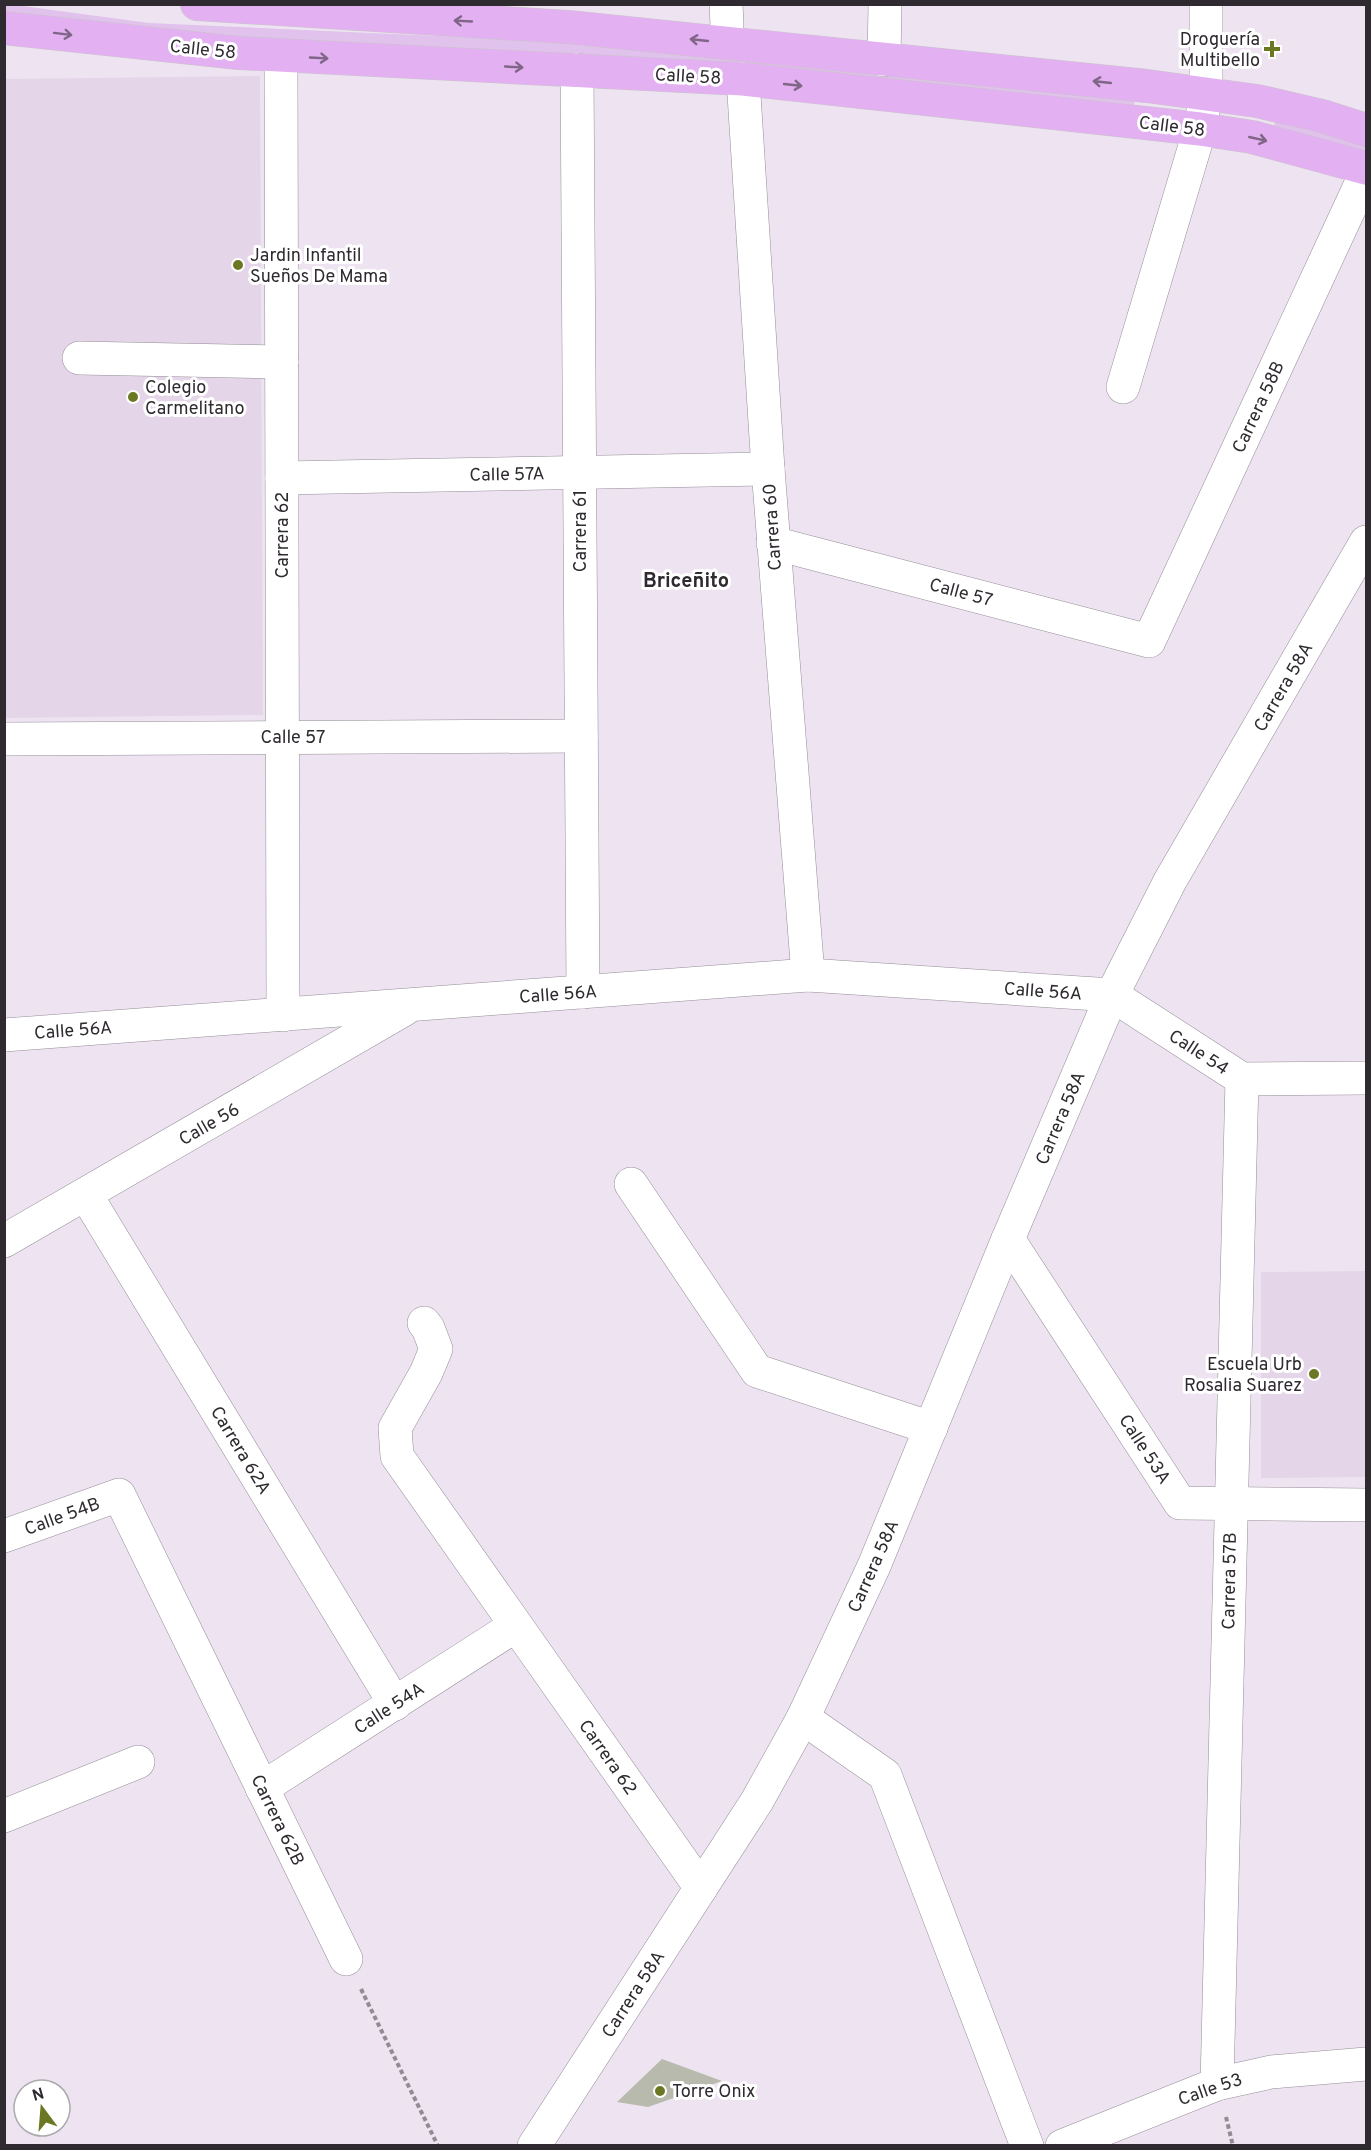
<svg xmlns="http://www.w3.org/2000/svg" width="1371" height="2150" viewBox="0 0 1371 2150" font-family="Overpass,sans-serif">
<rect width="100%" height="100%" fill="#eee4f1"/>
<g fill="#e4d6e8">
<path d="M260 76 263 715 5 718 4 79Z"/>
<path d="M1366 1271V1477L1261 1478V1272Z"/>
</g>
<g fill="#e1c2ec">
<path d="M8 4 149 23 570 42 1135 101 1133 109 150 32 5 15V5Z"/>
<path d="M1275 122 1366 144V155L1273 131Z"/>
</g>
<path fill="#b7baac" d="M662 2059 722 2081 648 2107 617 2102Z"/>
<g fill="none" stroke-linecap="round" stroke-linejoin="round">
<g stroke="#958d98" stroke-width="34">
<g id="minor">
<path d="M726 4 727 25"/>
<path d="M281 56 283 1015"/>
<path d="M884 60 885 4"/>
<path d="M577 70 583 992"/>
<path d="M743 79 768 469 808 975"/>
<path d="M79 358 282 362"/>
<path d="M1123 387 1200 129 1206 93V4"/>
<path d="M282 478 768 469"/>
<path d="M773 543 1149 641 1366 173"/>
<path d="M4 739 581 736"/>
<path d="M4 1035 808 975 1112 995 1242 1079 1366 1078"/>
<path d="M631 1184 757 1371 931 1428"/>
<path d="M86 1195 395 1704"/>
<path d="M1008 1239 1180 1503 1366 1505"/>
<path d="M4 1241 405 1009"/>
<path d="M424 1323 428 1328 436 1349 426 1373 395 1428 397 1456 701 1888"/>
<path d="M4 1536 119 1495 346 1959"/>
<path d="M803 1718 885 1775 1027 2146"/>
<path d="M262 1788 515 1626"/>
<path d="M4 1816 138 1762"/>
<path d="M1217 2084 1242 1079"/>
<path d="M534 2146 757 1801 803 1718 874 1566 1008 1239 1112 995 1170 881 1366 542"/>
<path d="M1062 2146 1217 2084 1271 2072 1366 2064"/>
</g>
</g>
<g stroke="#c9c8c9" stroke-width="34">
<g id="major">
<path d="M197 4 568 27 1147 86 1257 101 1322 116 1366 130"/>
<path d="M4 28 239 53 743 79 1200 129 1252 137 1366 168"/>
</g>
</g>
<g stroke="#928b94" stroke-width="4" stroke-dasharray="4.5 3" stroke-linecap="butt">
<path d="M361 1989 438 2146"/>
<path d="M1226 2117 1233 2146"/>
</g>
<use href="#minor" stroke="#fff" stroke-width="33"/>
<use href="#major" stroke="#e3b0f2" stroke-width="33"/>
</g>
<defs><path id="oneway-shaft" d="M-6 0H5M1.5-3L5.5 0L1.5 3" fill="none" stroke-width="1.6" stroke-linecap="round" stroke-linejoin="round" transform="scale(1.5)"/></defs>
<g stroke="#7f6687">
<use href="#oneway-shaft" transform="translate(463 21) rotate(-177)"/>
<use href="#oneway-shaft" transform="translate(63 34) rotate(7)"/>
<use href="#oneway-shaft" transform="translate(699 40) rotate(-174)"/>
<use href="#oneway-shaft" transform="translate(319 58) rotate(3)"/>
<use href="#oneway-shaft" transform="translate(514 67) rotate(3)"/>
<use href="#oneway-shaft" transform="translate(1102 82) rotate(-174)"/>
<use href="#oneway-shaft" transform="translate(793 85) rotate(6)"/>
<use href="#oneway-shaft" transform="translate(1258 139) rotate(13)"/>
</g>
<g fill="#6b7723" stroke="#fff" stroke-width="2">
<path d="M1269 40h6v6h6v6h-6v6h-6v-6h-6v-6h6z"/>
<circle cx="238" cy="265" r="6"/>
<circle cx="133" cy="397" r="6"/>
<circle cx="1314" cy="1374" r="6"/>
<circle cx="660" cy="2091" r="6"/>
</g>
<g text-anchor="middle" stroke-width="6" stroke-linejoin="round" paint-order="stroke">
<g font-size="18" fill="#2e2a2f" stroke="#fff" text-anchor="start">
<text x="1260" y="45" text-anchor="end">Droguería<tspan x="1260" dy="21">Multibello</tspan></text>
<text x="250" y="261">Jardin Infantil<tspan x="250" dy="21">Sueños De Mama</tspan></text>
<text x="145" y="393">Colegio<tspan x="145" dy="21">Carmelitano</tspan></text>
<text x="1302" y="1370" text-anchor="end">Escuela Urb<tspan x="1302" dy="21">Rosalia Suarez</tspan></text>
<text x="672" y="2097">Torre Onix</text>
</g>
<g font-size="18" fill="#2e2a2f" stroke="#fff">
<text transform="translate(203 49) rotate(6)" y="6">Calle 58</text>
<text transform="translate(688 76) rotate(3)" y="6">Calle 58</text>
<text transform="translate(1172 126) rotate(7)" y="6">Calle 58</text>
<text transform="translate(1258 407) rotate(-65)" y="6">Carrera 58B</text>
<text transform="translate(507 474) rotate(-1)" y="6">Calle 57A</text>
<text transform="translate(772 527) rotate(-94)" y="6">Carrera 60</text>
<text transform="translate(580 531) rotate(-90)" y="6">Carrera 61</text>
<text transform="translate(282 535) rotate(-90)" y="6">Carrera 62</text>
<text transform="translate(961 592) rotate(15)" y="6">Calle 57</text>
<text transform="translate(1283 687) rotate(-60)" y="6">Carrera 58A</text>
<text x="293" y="743">Calle 57</text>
<text transform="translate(1043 991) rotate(4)" y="6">Calle 56A</text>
<text transform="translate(558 994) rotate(-4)" y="6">Calle 56A</text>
<text transform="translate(73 1030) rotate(-4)" y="6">Calle 56A</text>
<text transform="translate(1199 1052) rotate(33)" y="6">Calle 54</text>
<text transform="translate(1060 1118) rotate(-67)" y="6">Carrera 58A</text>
<text transform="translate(209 1124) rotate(-30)" y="6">Calle 56</text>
<text transform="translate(1145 1449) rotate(57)" y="6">Calle 53A</text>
<text transform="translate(241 1450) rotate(59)" y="6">Carrera 62A</text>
<text transform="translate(62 1516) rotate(-20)" y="6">Calle 54B</text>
<text transform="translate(873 1566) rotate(-66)" y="6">Carrera 58A</text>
<text transform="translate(1229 1581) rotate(-89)" y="6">Carrera 57B</text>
<text transform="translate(389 1708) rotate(-33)" y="6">Calle 54A</text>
<text transform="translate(608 1757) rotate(55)" y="6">Carrera 62</text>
<text transform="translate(278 1820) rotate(64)" y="6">Carrera 62B</text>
<text transform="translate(633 1994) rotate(-57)" y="6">Carrera 58A</text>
<text transform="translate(1210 2089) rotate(-19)" y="6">Calle 53</text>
</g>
<g font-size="20" font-weight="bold" fill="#2e2a2f" stroke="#fff">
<text x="686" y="587">Briceñito</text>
</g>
</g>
<rect width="1371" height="2150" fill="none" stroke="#2e2a2f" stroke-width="12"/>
<g transform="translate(42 2108) rotate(344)"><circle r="28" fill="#ffffff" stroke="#abaaac" stroke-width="1.5"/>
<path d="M0-4.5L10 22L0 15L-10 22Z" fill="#6b7723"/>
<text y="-9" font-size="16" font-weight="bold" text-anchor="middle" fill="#2e2a2f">N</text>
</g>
</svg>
